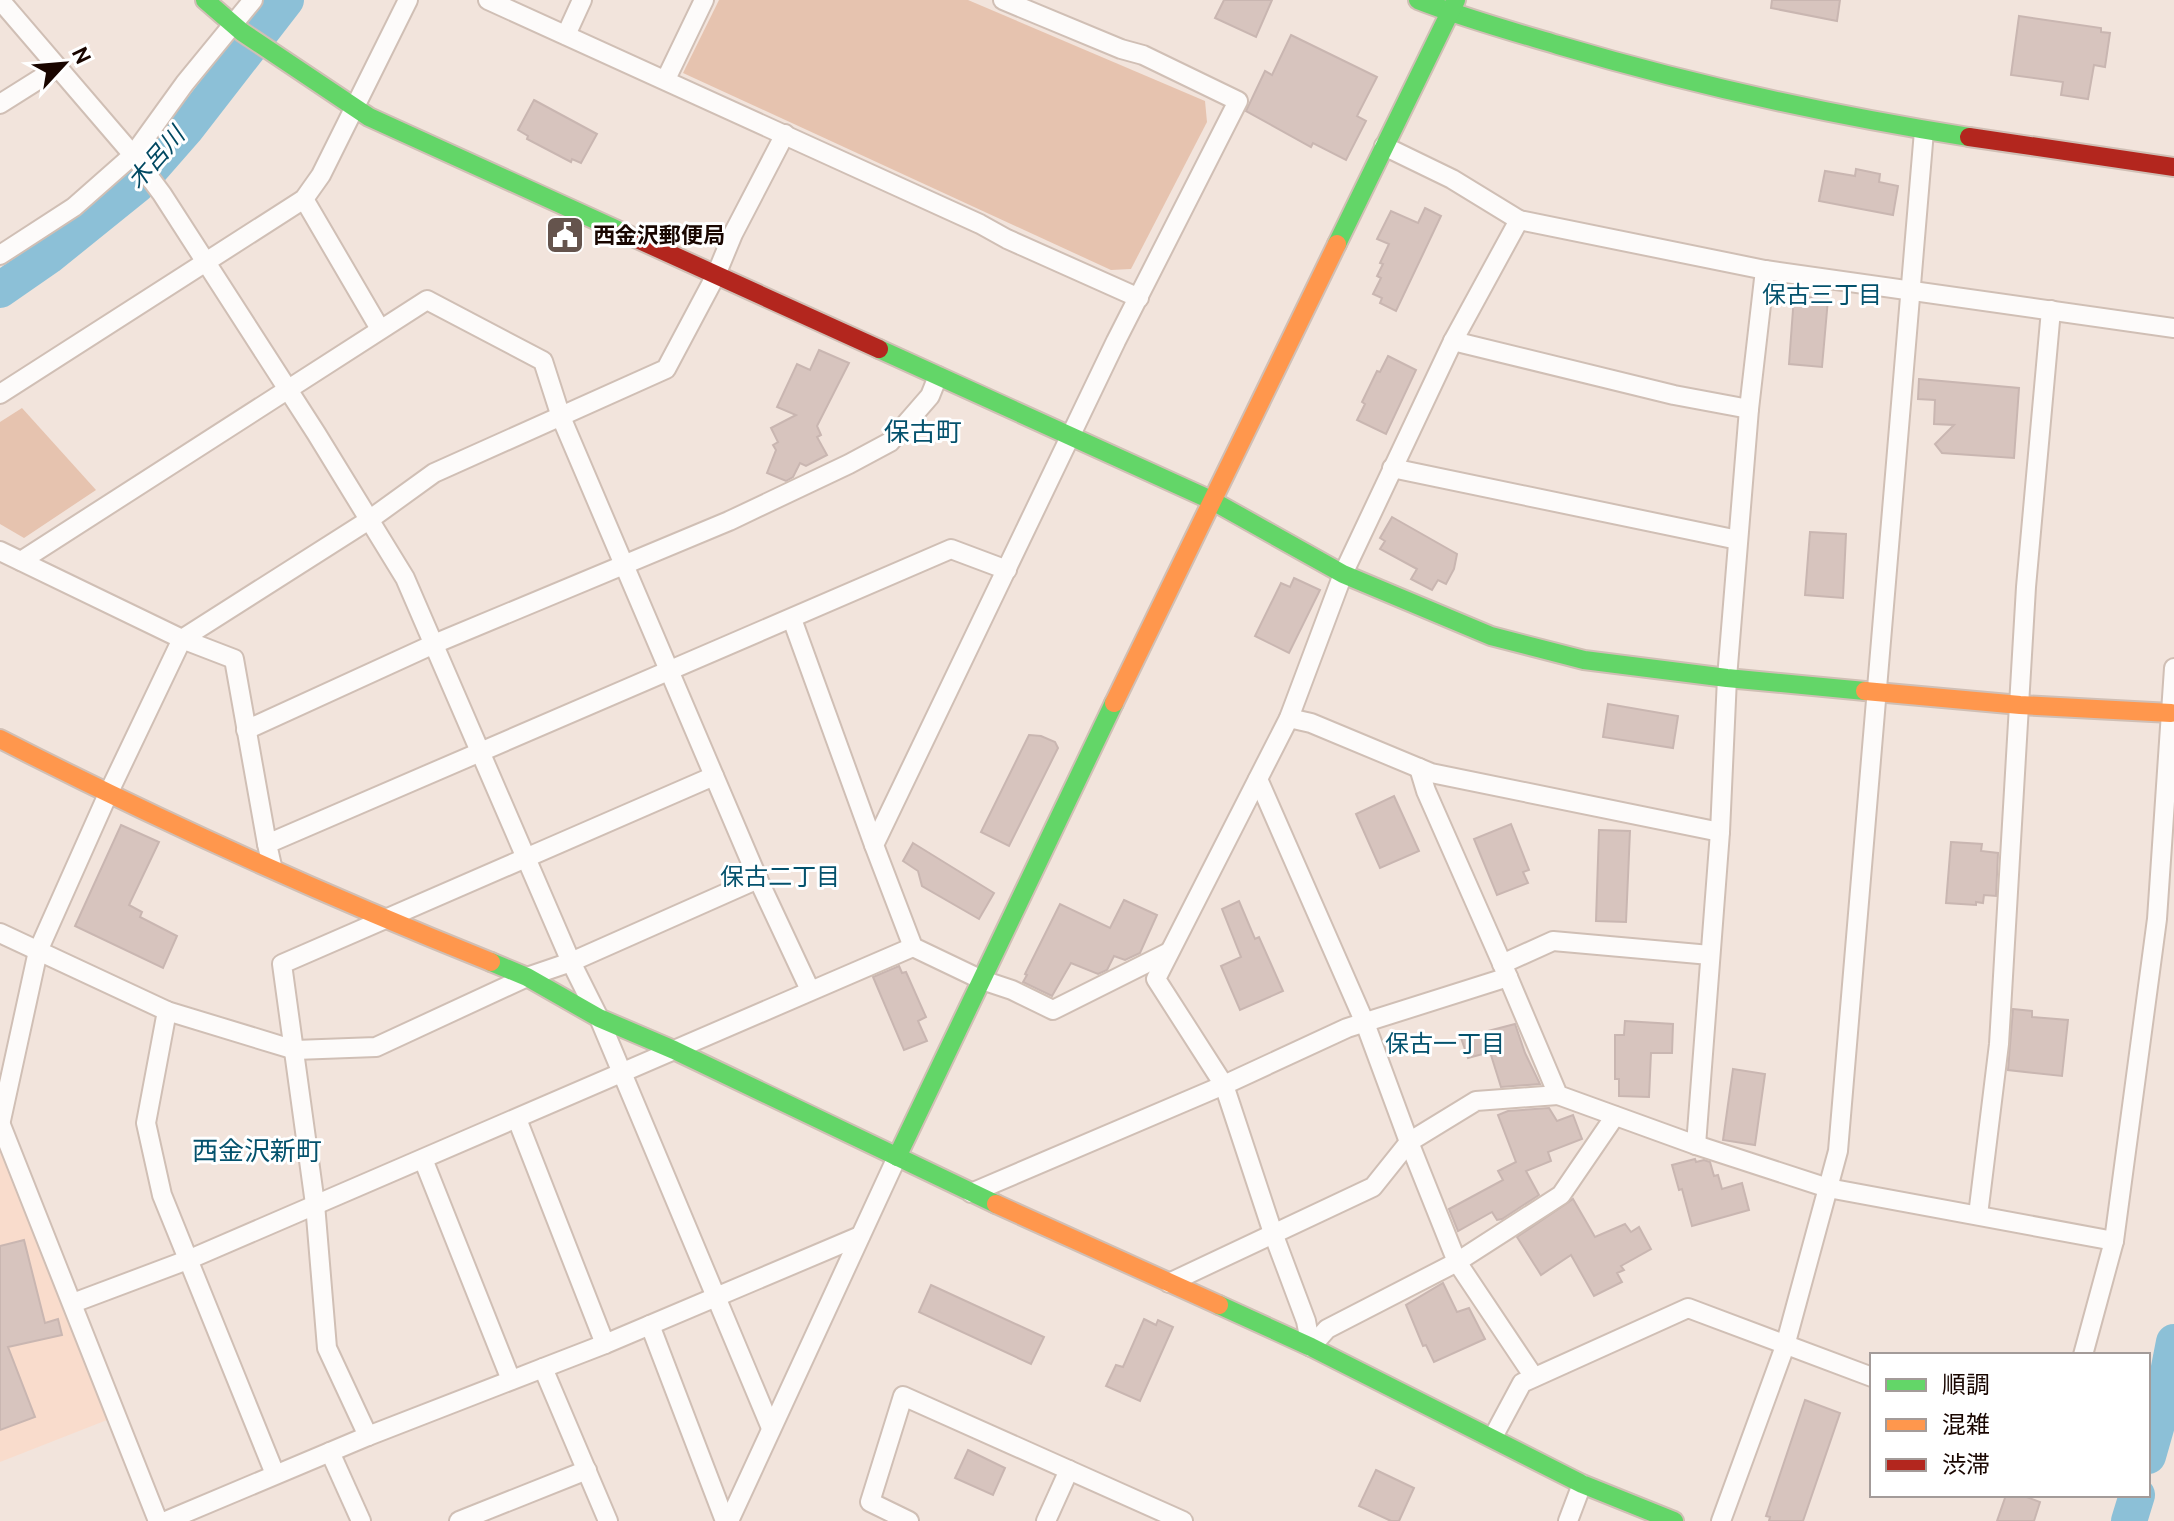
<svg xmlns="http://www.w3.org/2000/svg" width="2174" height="1521" viewBox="0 0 2174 1521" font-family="Cabin,'Noto Sans JP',sans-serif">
<rect width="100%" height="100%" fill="#f2e4dc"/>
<path fill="#f9dccc" d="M0 1148 77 1334 107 1420 0 1462Z"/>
<g fill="#e6c3af">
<path d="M719 0H968L1205 101 1207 122 1131 269 1111 270 683 73Z"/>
<path d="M22 408 96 490 24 538 0 524V422Z"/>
</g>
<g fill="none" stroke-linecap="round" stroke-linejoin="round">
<g stroke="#8cc0d7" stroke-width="36">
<path d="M0 290 49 256 137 185 186 129 286 0"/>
<path d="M2148 1456 2160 1414 2174 1342"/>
<path d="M2129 1521 2137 1495"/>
</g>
</g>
<g fill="#d7c4be" stroke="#c9b6b1" stroke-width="2">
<path d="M1224 0H1272L1256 37 1215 18Z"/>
<path d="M1772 0H1840L1837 21 1771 8Z"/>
<path d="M2019 16 2101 28V32L2110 33 2105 67 2094 65 2088 99 2061 95 2063 82 2011 75Z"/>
<path d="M1291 35 1377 77 1357 116 1366 121 1346 160 1313 143 1311 147 1246 111 1265 71 1272 75Z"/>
<path d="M534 100 597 134 581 163 572 159 571 162 527 139 528 136 518 130Z"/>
<path d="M1856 169 1880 174 1879 182 1898 186 1893 215 1819 201 1825 171 1855 176Z"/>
<path d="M1425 208 1441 216 1396 311 1380 303 1382 298 1373 294 1381 278 1377 276 1383 264 1380 263 1389 244 1377 239 1391 211 1418 223Z"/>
<path d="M1794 296 1828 299 1822 367 1789 364Z"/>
<path d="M819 350 849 363 817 426 821 435 817 437 827 455 806 466 800 463 793 477 786 481 767 473 776 450 773 445 778 442 771 428 796 415 777 407 797 364 810 370Z"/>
<path d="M1388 356 1416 370 1386 434 1357 420 1365 404 1362 402 1377 371 1380 372Z"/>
<path d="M1919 379 2019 388 2014 458 1942 453 1935 444 1954 425 1934 424 1935 400 1918 399Z"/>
<path d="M1392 517 1457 554 1454 569 1446 584 1438 580 1432 590 1411 579 1417 569 1380 549 1385 541 1380 538Z"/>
<path d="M1810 532 1846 534 1843 598 1805 595Z"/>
<path d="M1294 578 1320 590 1289 653 1255 636 1281 583 1290 587Z"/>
<path d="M1608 704 1678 716 1673 748 1603 737Z"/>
<path d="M1029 735 1041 736 1055 742 1058 748 1009 846 981 832Z"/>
<path d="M1394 796 1419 851 1380 868 1356 814Z"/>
<path d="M1511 824 1529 870 1523 872 1528 883 1497 895 1474 839Z"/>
<path d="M121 825 159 842 129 905 142 912 140 917 177 936 163 968 75 926Z"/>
<path d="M1599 830 1630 831 1626 922 1596 921Z"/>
<path d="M1951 842 1982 844 1981 851 1998 853 1996 896 1984 895 1983 903 1976 902V905L1946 903Z"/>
<path d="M913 843 994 893 979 919 922 886 918 871 903 861Z"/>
<path d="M1124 900 1157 915 1140 953 1125 960 1114 956 1107 970 1098 974 1071 963 1052 996 1023 982 1027 975 1025 974 1060 904 1110 928Z"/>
<path d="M1239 901 1255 939 1259 937 1283 991 1240 1010 1221 966 1241 957 1222 909Z"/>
<path d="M899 966 902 973 906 972 926 1017 918 1021 927 1041 904 1050 873 977Z"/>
<path d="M2013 1009 2032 1011V1017L2068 1020 2062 1076 2008 1070Z"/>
<path d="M1625 1021 1673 1024 1672 1053H1651L1649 1097 1619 1096V1079H1615V1035H1624Z"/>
<path d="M1515 1024 1525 1053 1540 1084 1501 1087 1490 1052 1468 1058 1461 1038Z"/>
<path d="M1733 1069 1765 1074 1755 1145 1723 1140Z"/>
<path d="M1549 1108 1557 1121 1573 1115 1582 1139 1548 1152 1551 1161 1526 1171 1539 1195 1502 1219 1497 1220 1492 1212 1458 1231 1449 1209 1503 1180 1498 1171 1516 1162 1498 1115 1508 1111Z"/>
<path d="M1695 1159 1696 1162 1704 1160 1710 1162 1714 1176 1718 1175 1722 1189 1742 1183 1749 1210 1692 1226 1682 1189 1679 1190 1672 1165Z"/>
<path d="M1573 1199 1595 1237 1625 1224 1631 1232 1639 1227 1651 1249 1621 1266 1624 1270 1617 1273 1622 1282 1594 1296 1571 1255 1541 1275 1517 1237Z"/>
<path d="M24 1240 45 1323 58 1319 62 1335 8 1347 35 1417 0 1430V1246Z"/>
<path d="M1443 1283 1457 1312 1469 1308 1485 1339 1434 1362 1426 1345 1423 1346 1406 1305Z"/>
<path d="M931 1285 1044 1337 1031 1364 919 1312Z"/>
<path d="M1144 1319 1156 1325 1158 1320 1173 1327 1140 1401 1106 1386 1116 1365 1123 1367Z"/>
<path d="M1805 1400 1840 1413 1803 1521H1769L1770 1517 1766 1516Z"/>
<path d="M968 1450 1005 1468 993 1495 955 1478Z"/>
<path d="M1376 1470 1414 1488 1399 1521H1391L1359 1506Z"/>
<path d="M2006 1495H2021L2040 1502 2034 1521H1997Z"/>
</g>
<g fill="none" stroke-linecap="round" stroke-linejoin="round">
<g stroke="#d0bfb5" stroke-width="22">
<g id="street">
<path d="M0 0 133 155 162 194 316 433 405 578 571 962 599 1018 771 1428"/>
<path d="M488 0 980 224 1007 239 1139 298"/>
<path d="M1003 0 1121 49 1143 55 1238 101 1116 341 874 845 913 947 982 980 1012 990 1053 1010 1169 952"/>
<path d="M566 35 582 0"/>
<path d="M666 79 704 0"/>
<path d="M0 104 57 68"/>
<path d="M1384 146 1452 179 1519 220"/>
<path d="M304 199 380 329"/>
<path d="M0 255 74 207 133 155 185 83 253 0"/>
<path d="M1453 341 1674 395 1749 409"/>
<path d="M0 394 304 199 321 175 408 0"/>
<path d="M1392 468 1738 540"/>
<path d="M0 551 182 639 234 659 267 844"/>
<path d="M21 561 427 300 543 361 561 417 758 879 810 990"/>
<path d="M792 619 874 845"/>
<path d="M1289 718 1311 723 1431 773 1720 832"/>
<path d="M246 730 434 644 729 521 849 464 890 442 930 396 938 376"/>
<path d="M1419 768 1426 791 1508 977"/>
<path d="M1258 779 1365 1023 1409 1142 1457 1262 1534 1377"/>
<path d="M272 866 267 844 951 549 1007 570"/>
<path d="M0 933 167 1011 146 1123 162 1195 275 1474"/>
<path d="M1502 964 1553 941 1710 955"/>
<path d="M167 1011 295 1050 376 1047 527 977 571 962 758 879"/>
<path d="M517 1119 605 1344"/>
<path d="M0 1125 38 951 108 794 182 639 369 520 434 473 666 369 716 275 733 234 785 134"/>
<path d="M1 1125 158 1521"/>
<path d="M1696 1145 1720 832 1727 678 1749 409 1765 270"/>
<path d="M423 1159 511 1380"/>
<path d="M971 1193 1224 1085 1347 1028 1508 977 1558 1095 1696 1145 1828 1188 2114 1241"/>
<path d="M1978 1215 1999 1044 2026 587 2051 310"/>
<path d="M1169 1283 1373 1187 1409 1142 1476 1101 1558 1095"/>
<path d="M73 1303 190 1259 913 947"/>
<path d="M650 1325 725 1521"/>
<path d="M1311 1347 1306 1321 1273 1233 1224 1085 1156 979 1289 718 1343 574 1453 341 1519 220 1765 270 2174 328"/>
<path d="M1311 1347 1327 1329 1457 1262 1561 1195 1615 1116"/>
<path d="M2083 1355 2114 1241 2157 919 2174 668"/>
<path d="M368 1436 327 1348 315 1204 282 964 714 776"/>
<path d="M1493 1437 1522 1383 1688 1308 1872 1377"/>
<path d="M330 1452 361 1521"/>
<path d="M166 1521 368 1436 543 1368"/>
<path d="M459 1521 587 1470"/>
<path d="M608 1521 543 1368 605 1344 860 1236"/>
<path d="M729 1521 897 1157"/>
<path d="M909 1521 870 1502 903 1396 1183 1521"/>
<path d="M1046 1521 1069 1470"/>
<path d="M1568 1521 1582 1484"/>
<path d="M1721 1521 1785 1346 1838 1151 1924 131"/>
</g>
</g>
<g stroke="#d0bfb5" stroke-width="22">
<g id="fast">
<path d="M205 0 242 32 369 117 624 233"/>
<path d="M1418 0C1464 18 1511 31 1558 45 1693 85 1830 115 1969 137"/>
<path d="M1337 244 1456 0"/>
<path d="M879 349 1211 500 1343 574 1491 636 1584 660 1727 678 1865 691"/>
<path d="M491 962 527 977 599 1018 674 1050 996 1204"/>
<path d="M897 1157 1114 703"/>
<path d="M1219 1305 1311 1347 1582 1484 1674 1521"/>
</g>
</g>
<g stroke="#d0bfb5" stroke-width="22">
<g id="slow">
<path d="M1865 691 2020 705 2171 713"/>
<path d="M1114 703 1337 244"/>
<path d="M0 739C160 821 324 895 491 962"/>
<path d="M996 1204 1219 1305"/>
</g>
</g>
<g stroke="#d0bfb5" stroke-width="22">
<g id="jam">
<path d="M1969 137 2174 167"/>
<path d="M624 233 879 349"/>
</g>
</g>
<use href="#street" stroke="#fdfbfa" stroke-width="18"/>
<use href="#fast" stroke="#63d668" stroke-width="18"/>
<use href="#slow" stroke="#ff974d" stroke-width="18"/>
<use href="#jam" stroke="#b3261e" stroke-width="18"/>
</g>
<defs>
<g id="civic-square" transform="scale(2)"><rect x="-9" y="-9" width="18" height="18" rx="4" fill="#65544d" stroke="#fff"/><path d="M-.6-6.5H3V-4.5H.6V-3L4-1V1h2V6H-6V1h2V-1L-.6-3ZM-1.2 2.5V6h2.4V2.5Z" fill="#fff"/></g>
</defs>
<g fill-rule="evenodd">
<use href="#civic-square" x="565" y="235"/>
</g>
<g text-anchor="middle" stroke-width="6" stroke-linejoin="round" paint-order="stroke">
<g font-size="22" font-weight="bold" fill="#190600" stroke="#fff" text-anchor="start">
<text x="593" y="243">西金沢郵便局</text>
</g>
<g font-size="24" font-style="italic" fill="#004861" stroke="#fff">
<text transform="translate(156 158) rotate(-49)" y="8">木呂川</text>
</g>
<g font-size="24" fill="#04526d" stroke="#fff">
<text x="1822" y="303">保古三丁目</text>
<text x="780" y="885">保古二丁目</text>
<text x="1445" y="1052">保古一丁目</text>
</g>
<g font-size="26" fill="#04526d" stroke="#fff">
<text x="923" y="441">保古町</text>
<text x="257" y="1160">西金沢新町</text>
</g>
</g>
<rect x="1870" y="1353" width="280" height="144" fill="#ffffff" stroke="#a39b99" stroke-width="2"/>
<rect x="1886" y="1379" width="40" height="12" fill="#63d668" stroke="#a39b99" stroke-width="2"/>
<text x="1942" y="1393" font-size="24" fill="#190600">順調</text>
<rect x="1886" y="1419" width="40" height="12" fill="#ff974d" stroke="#a39b99" stroke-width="2"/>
<text x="1942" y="1433" font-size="24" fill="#190600">混雑</text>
<rect x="1886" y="1459" width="40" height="12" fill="#b3261e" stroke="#a39b99" stroke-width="2"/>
<text x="1942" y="1473" font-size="24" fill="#190600">渋滞</text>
<g transform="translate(64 64) rotate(64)" stroke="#ffffff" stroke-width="6" paint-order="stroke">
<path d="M0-6L14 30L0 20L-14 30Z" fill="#190600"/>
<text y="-12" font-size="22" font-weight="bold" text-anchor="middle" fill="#190600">N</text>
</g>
</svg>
